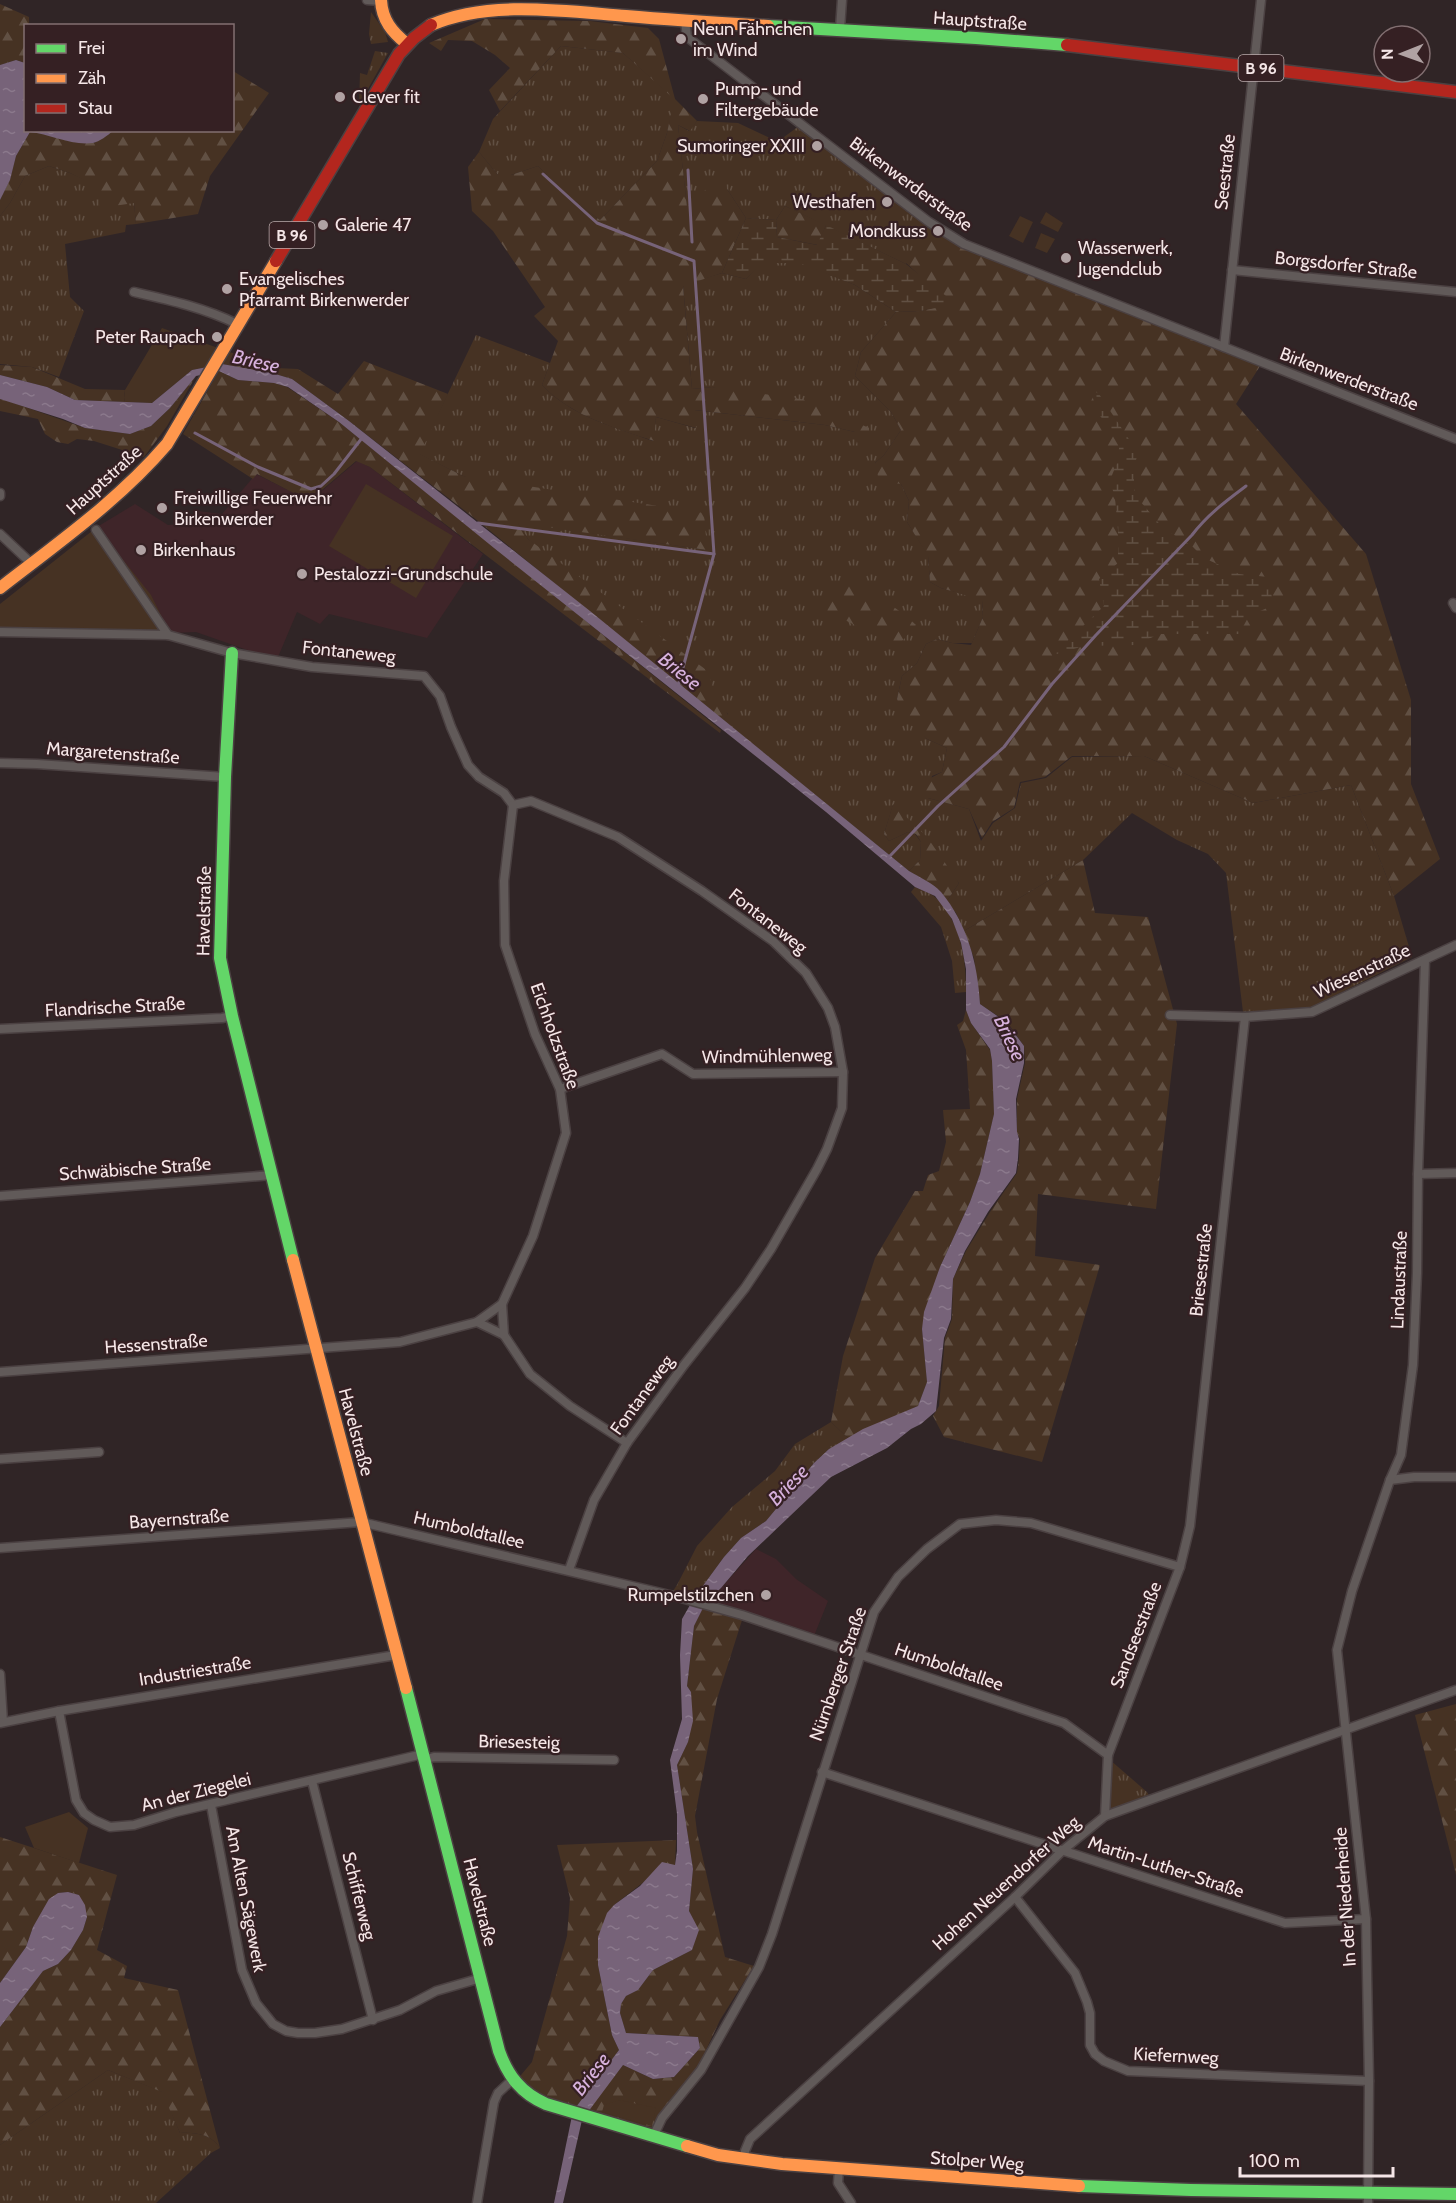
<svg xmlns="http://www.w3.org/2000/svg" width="1456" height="2203" viewBox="0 0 1456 2203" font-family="Cabin,sans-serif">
<defs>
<pattern id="grass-tufts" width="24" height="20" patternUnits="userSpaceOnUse" patternTransform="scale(1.5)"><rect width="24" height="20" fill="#463223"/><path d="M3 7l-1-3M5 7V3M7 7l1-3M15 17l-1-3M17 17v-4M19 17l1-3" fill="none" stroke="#615043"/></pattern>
<pattern id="forest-firs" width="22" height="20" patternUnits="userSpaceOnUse" patternTransform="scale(1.5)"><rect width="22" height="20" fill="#463223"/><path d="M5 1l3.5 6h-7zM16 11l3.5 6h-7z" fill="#615043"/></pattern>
<pattern id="wetland-marsh" width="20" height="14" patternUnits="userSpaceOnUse" patternTransform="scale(1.5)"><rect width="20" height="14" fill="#463223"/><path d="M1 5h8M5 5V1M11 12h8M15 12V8" fill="none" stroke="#615043"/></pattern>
<pattern id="water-ripples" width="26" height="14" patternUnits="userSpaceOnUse" patternTransform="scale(1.5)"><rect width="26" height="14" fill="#776379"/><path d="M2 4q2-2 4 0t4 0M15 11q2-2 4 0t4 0" fill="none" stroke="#8b798c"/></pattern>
</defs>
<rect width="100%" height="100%" fill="#302526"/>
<g fill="#3f2529">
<path d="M357 461 370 467 483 554 427 638 329 614 320 624 297 612 278 657 250 651 196 632 170 633 97 527 135 504 168 525 181 524 198 511 222 514 256 474 310 501Z"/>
<path d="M756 1549 776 1559 796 1579 828 1601 814 1636 706 1602 721 1588Z"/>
</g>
<g fill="url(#grass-tufts)">
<path d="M371 12 385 32 388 42 371 44 369 34Z"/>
<path d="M561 46 623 53 675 99 667 133 657 161 600 220 566 195 538 166 511 175H498L479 152 493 119Z"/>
<path d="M375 51 388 53 359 105 360 73 367 75Z"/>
<path d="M697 121 738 123 772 139 780 140 799 126 928 226 906 264 785 206 776 220 746 218 727 189 687 208 678 125 689 131Z"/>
<path d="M49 166 70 173 134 202 136 224 126 225 125 232 65 244 70 297 84 311 59 377 32 367 0 364V216L10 203 25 176Z"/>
<path d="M762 262H799L855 285 896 312 861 352 855 376 891 412 901 430 884 455 875 463 901 484 909 501 907 522 928 555 930 582 941 588 982 599 983 617 972 643H952L937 639 926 644 917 663 902 676 897 699 927 739 947 748 942 772 932 776 928 798 969 809 981 841 993 823 1015 808 1021 783 1046 778 1072 757 1144 756 1253 803 1351 785 1394 896 1412 957 1312 1007 1243 1012 1226 873 1208 854 1177 840 1132 813 1083 860 964 931 956 913 947 901 959 883 893 805 884 834 889 841 908 832 915 834 921 842 920 860 909 871 723 720 728 714 528 539 517 522 707 550 463 476 419 454 476 335 550 363 542 385C571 416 614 427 653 441L656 417 695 428 694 410 825 425 855 432 868 428 712 387 692 389 683 285 722 273 746 279Z"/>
<path d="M915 887C921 890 931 893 936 898 961 923 966 958 966 992L955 993 952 961 941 927 911 892Z"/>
<path d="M831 1422 849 1439 829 1449 814 1463 766 1521 741 1538 724 1557 694 1598 669 1597 677 1585 697 1546 732 1507 775 1471 795 1444Z"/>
<path d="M1110 1760 1147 1792 1150 1797 1109 1811Z"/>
<path d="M108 2070 163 2092 180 2133C195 2132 211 2134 220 2148L211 2153 156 2203H0V2145Z"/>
</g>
<g fill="url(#forest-firs)">
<path d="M0 4 29 17V25L26 26 25 63 16 60 0 65Z"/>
<path d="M485 19 590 21 648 28 659 39 675 99 697 121 690 131 678 125 687 207 716 180 726 183 727 189 746 218 722 273 683 286 692 389 712 387 807 400 869 428 868 448 859 451 855 432 825 425 695 410 696 428 656 417 654 441C615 428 571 416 542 385L558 341 534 316 545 307 493 231 472 211 468 167 479 152 498 175H511L538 166 566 195 600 220 657 161 667 133 674 99 623 53 561 46 500 111 489 90 510 68 495 55 472 41 448 40 441 51 429 43Z"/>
<path d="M233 71 269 93 210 176 198 214 136 224 134 203 100 208V188L70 173 49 166 25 176 10 203 0 216V200L10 179 16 156 30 132 47 134 68 141 94 143 113 131 232 130Z"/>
<path d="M785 206 826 225 818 245 777 237 776 220Z"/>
<path d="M928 226 960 247 1262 363 1236 404 1366 554 1411 700V784L1440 859 1394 896 1351 785 1253 803 1144 756H1072L1045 777 1020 782 1014 808 992 822 982 838 969 809 928 798 921 787 925 781 942 772 947 748 927 739 902 713 897 699 902 676 917 663 926 644 937 639 952 643 971 645 983 617 982 600 941 588 930 582 928 556 907 522 909 501 901 484 879 481 875 463 884 455 901 430 891 412 855 376 861 352 896 312 920 311 950 304 905 262Z"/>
<path d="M221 349 275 368 298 369 338 394 364 361 448 394 420 454 463 476 704 513 707 550 518 523 528 539 705 669 728 715 723 720 473 517 349 421 292 379 272 373 222 364Z"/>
<path d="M0 365 32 367 85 389 125 390 124 398 125 402 75 400 47 387 0 375Z"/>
<path d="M219 371 238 380 275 383 287 387 339 422 721 730 720 733 370 467 356 461 309 501 257 474 253 479 183 434Z"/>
<path d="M196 376 167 426 144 457 94 441 77 439 68 444 57 442 45 434 38 419 0 411V399L8 401 85 428 130 434 151 426 170 408Z"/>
<path d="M831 584C862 583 894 605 916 625L897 647 818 606Z"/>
<path d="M893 804 927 837 959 883 947 901 939 890 909 871 920 860 921 842 916 834 908 832 889 841 884 834Z"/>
<path d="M1083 860 1095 913 1148 917 1177 1024 1156 1209 1038 1194 1035 1256 1100 1265 1042 1462 944 1437 933 1416 939 1406 945 1338 952 1319 953 1279 966 1251 990 1212 1017 1173 1019 1158 1020 1139 1017 1133V1099L1025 1063 1024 1046 1007 1022 980 1004 974 958 964 931Z"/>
<path d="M966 1010 971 1023 990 1050 992 1061 994 1114 980 1174 970 1202 940 1267 922 1329 927 1382 918 1406 849 1439 831 1422 843 1356 875 1258 915 1191H923L928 1175 939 1171 946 1142 943 1110 970 1109 966 1050 957 1025 963 1021Z"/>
<path d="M704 1606 743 1617 717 1699 695 1816 697 1832 725 1957 754 1966 720 2020 693 2078 653 2133 585 2114 623 2065 653 2079 674 2077 700 2048 698 2037 626 2033 620 2013 621 2004 626 1996 638 1990 653 1970 692 1950 698 1930 689 1911 693 1869 677 1765 688 1742 691 1692 687 1686 694 1626Z"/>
<path d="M1456 1704V1875L1415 1715Z"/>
<path d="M0 1837 117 1875 97 1950 127 1966 124 1978 178 1990 220 2148C211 2134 195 2132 180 2133L162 2092 108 2070 0 2145V2027L43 1971 58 1964 71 1950 83 1930 87 1917 79 1895 68 1892 58 1893 33 1927 26 1947 0 1983Z"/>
<path d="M676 1840 675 1865 645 1881 614 1905 598 1965 612 2035 619 2050 573 2111 547 2103 516 2081 532 2062 567 1936 570 1898 557 1845Z"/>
</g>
<g fill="url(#wetland-marsh)">
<path d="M746 218 776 220 777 237 817 245 826 225 906 264 956 304 920 311 896 312 855 285 799 263H762L746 279 722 273Z"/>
<path d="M1090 388 1099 394 1138 453 1134 467V494L1163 528 1193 547 1204 558 1239 574 1268 577 1272 598 1267 608 1249 616 1239 634H1159L1136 645 1084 646 1053 655 1104 606 1099 579 1118 563V530L1115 498 1110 480 1117 463 1120 441 1097 412Z"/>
</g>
<g fill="#463223">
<path d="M1046 212 1063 223 1058 232 1040 223Z"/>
<path d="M1020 216 1033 222 1023 243 1009 236Z"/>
<path d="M1041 233 1055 239 1047 253 1035 248Z"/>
<path d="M162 328 221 349 222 364 192 370 152 403 125 402 124 398 125 390Z"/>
<path d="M366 484 453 536 416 598 329 546Z"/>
<path d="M97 527 151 595 170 633 21 638 0 627V604Z"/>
<path d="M69 1812 88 1828 79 1863 34 1848 25 1827Z"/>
<path d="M619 2100 656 2108 652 2126 602 2112 604 2105Z"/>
</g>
<g fill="url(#water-ripples)">
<path d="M16 60 25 63 26 130 113 131C108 135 99 142 93 143 72 146 50 134 30 132L16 156 10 180 0 200V65Z"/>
<path d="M222 364 272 373 292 379 349 421 590 611 909 871C919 877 933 883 941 892 967 923 978 964 980 1004L1006 1022 1024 1046V1063L1016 1099 1017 1132 1019 1139 1018 1158 1016 1173 988 1212 965 1251 953 1279 951 1319 944 1338 936 1411 921 1424 911 1429 887 1448 831 1477 748 1556 721 1588 706 1602 694 1626 687 1686 691 1692 693 1721 688 1742 677 1765 693 1869 689 1911 699 1930 692 1950 653 1970 638 1990 626 1996 621 2004 620 2013 626 2033 698 2037 700 2048 674 2077 653 2079 623 2065 582 2120 563 2203H554L573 2111 619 2050 612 2035 598 1965V1937L607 1913 614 1905 640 1886 662 1862 675 1865 677 1851V1814L670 1760 682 1719 680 1655 682 1619 694 1598 724 1557 741 1538 766 1521 814 1463 829 1449 863 1429 918 1406 927 1382 922 1329 924 1312 940 1267 970 1202 980 1174 994 1114 992 1061 990 1049 971 1023 966 1010V969L961 943 952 919 935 896 915 887 826 812 494 548 339 422 288 387 274 383 238 380 219 371 196 376 170 408 151 426 130 434 85 428 63 419 0 399V375L47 387 75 400 152 403 192 370Z"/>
<path d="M68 1892 79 1895 85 1905 87 1917 83 1930 71 1950 58 1964 43 1971 0 2027V1983L26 1947 33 1927 49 1899 58 1893Z"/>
</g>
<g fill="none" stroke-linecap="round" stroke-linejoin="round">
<g stroke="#776379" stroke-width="3">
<path d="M688 170 692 242"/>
<path d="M543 174 597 223 694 261 714 554 678 686"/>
<path d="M195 433 258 467 311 489 321 486 334 474 362 438"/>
<path d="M478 523 714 554"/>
<path d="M888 858 938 806 1004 747 1052 684 1096 635 1192 535C1207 515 1226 501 1246 486"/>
</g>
<g stroke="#4b4142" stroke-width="11">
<g id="street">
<path d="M367 0 380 1"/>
<path d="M685 21 687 37 929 222 964 244 1456 439"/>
<path d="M840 29 842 0"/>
<path d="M1232 270 1456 292"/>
<path d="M134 292C169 300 205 308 237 324"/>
<path d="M1224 347 1261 0"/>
<path d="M0 493V496"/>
<path d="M96 530 168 635"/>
<path d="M0 534 32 564"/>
<path d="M1453 603 1456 608"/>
<path d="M0 632 168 635 232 653 312 667 424 676 440 696 451 727 468 765 479 777 504 793 513 805 531 801 618 837 702 891 773 941 806 973 828 1008 835 1027 843 1072 842 1108 827 1149 817 1169 771 1249 745 1288 684 1365 627 1443 594 1500 569 1570"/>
<path d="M0 763 37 764 225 777"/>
<path d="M1170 1015 1245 1017 1312 1012 1456 945"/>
<path d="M0 1029 222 1018 232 1016"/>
<path d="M560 1089 662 1054 693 1074 843 1072"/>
<path d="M1418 1174 1456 1173"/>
<path d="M0 1196 272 1175"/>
<path d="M477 1322 504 1335 530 1374 570 1406 627 1443"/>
<path d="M504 1335 502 1304 533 1236 566 1133 560 1089 535 1034 505 945 504 881 513 805"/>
<path d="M0 1372 400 1342 477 1322 502 1304"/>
<path d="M0 1459 99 1452"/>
<path d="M1390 1480 1414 1477H1456"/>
<path d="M0 1548 361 1522 674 1596 742 1615 1064 1723 1108 1755 1105 1816"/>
<path d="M0 1674 3 1722"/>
<path d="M59 1711 76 1800 84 1813 94 1820 110 1827 134 1825 176 1812 423 1754"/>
<path d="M0 1723 59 1711 396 1655"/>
<path d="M1108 1755 1180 1567 1190 1526 1245 1017"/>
<path d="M424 1760 434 1757 614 1760"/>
<path d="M822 1772 1285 1923 1366 1919"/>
<path d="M312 1781 373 2020"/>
<path d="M211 1805 242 1970 256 2003 273 2024 286 2031 298 2033H315L342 2029 400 2010 436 1991 481 1978"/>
<path d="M1015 1897 1075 1973 1087 2002 1090 2013V2045L1095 2054 1104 2061 1128 2071 1369 2081"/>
<path d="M654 2135 662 2118 701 2070 759 1967 772 1934 874 1612 898 1577 927 1549 960 1524 996 1520 1031 1523 1180 1567"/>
<path d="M744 2159 745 2151 750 2139 1015 1897 1062 1851 1105 1816 1456 1690"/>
<path d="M839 2169 838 2183 851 2203"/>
<path d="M477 2203 494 2102 498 2093 512 2080"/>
<path d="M1368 2203 1369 2081 1366 1919 1337 1650 1352 1591 1390 1480 1401 1455 1413 1365 1417 1273 1418 1174 1425 960"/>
</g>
</g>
<g stroke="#4b4142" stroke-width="15">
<g id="fast">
<path d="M768 26 976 38 1067 45"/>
<path d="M232 653 225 777 220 958 232 1016 293 1260"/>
<path d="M406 1688 499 2051C508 2076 521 2093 546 2104L687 2146"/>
<path d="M1079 2186 1191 2190 1456 2194"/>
</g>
</g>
<g stroke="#4b4142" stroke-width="15">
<g id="slow">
<path d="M381 0C382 20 392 32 407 44"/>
<path d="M431 25C489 0 563 11 626 16 673 20 720 23 768 26"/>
<path d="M0 588C58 543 119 500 167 444L276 261"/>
<path d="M293 1260 406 1688"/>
<path d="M687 2146 718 2155 782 2164 1079 2186"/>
</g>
</g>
<g stroke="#4b4142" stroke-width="15">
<g id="jam">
<path d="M1067 45 1456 92"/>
<path d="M276 261 399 54 414 38 431 25"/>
</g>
</g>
<use href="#street" stroke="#615a59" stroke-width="8"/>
<use href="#fast" stroke="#63d668" stroke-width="12"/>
<use href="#slow" stroke="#ff974d" stroke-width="12"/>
<use href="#jam" stroke="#b3261e" stroke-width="12"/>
</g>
<g fill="#b0a2a3" stroke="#352023" stroke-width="2">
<circle cx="681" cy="39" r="6"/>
<circle cx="340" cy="97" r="6"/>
<circle cx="703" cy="99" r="6"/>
<circle cx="817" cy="146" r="6"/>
<circle cx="887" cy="202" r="6"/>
<circle cx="323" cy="225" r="6"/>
<circle cx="938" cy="231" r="6"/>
<circle cx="1066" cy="258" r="6"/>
<circle cx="227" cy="289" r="6"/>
<circle cx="217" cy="337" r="6"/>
<circle cx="162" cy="508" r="6"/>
<circle cx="141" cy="550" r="6"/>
<circle cx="302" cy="574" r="6"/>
<circle cx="766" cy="1595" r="6"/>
</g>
<g text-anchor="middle" stroke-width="4.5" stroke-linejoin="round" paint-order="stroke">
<g fill="#352023" stroke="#bbabac" stroke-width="1.5">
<rect x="1238.5" y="55" width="45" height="26" rx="4.5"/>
<rect x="269.5" y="222" width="45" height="26" rx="4.5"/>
</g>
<g font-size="16" font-weight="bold" fill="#f5e6e7">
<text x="1261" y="74">B 96</text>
<text x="292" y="241">B 96</text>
</g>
<g font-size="18" fill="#f5e6e7" stroke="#352023">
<text transform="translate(980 21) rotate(4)" y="6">Hauptstraße</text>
<text transform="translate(1225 172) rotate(-84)" y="6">Seestraße</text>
<text transform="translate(911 184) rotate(36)" y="6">Birkenwerderstraße</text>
<text transform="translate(1346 265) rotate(6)" y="6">Borgsdorfer Straße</text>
<text transform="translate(1349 379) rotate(21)" y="6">Birkenwerderstraße</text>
<text transform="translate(104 480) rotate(-42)" y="6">Hauptstraße</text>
<text transform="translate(349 652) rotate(6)" y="6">Fontaneweg</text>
<text transform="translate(113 753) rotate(4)" y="6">Margaretenstraße</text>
<text transform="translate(204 911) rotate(-89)" y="6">Havelstraße</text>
<text transform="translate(768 921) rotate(38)" y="6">Fontaneweg</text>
<text transform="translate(1362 971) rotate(-25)" y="6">Wiesenstraße</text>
<text transform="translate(115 1007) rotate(-3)" y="6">Flandrische Straße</text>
<text transform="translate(555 1036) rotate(70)" y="6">Eichholzstraße</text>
<text transform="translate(767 1056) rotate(-1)" y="6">Windmühlenweg</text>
<text transform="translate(135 1169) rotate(-4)" y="6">Schwäbische Straße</text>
<text transform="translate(1201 1270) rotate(-84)" y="6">Briesestraße</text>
<text transform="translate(1399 1280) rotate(-88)" y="6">Lindaustraße</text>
<text transform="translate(156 1344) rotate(-4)" y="6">Hessenstraße</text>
<text transform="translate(642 1395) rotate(-54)" y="6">Fontaneweg</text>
<text transform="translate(356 1432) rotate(75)" y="6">Havelstraße</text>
<text transform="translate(179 1519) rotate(-4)" y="6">Bayernstraße</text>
<text transform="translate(469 1530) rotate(13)" y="6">Humboldtallee</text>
<text transform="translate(1136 1635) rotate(-69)" y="6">Sandseestraße</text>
<text transform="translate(949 1667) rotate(19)" y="6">Humboldtallee</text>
<text transform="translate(195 1671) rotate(-9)" y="6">Industriestraße</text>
<text transform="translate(838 1674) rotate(-71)" y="6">Nürnberger Straße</text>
<text transform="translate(519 1742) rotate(1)" y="6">Briesesteig</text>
<text transform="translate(196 1792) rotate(-14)" y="6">An der Ziegelei</text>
<text transform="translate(1166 1867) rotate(18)" y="6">Martin-Luther-Straße</text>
<text transform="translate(1006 1883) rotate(-42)" y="6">Hohen Neuendorfer Weg</text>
<text transform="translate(359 1896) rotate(76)" y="6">Schifferweg</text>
<text transform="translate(1345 1897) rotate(-94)" y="6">In der Niederheide</text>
<text transform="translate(246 1899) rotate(79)" y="6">Am Alten Sägewerk</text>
<text transform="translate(480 1902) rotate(76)" y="6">Havelstraße</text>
<text transform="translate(1176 2056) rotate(3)" y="6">Kiefernweg</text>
<text transform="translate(977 2161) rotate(4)" y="6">Stolper Weg</text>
</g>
<g font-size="18" fill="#f5e6e7" stroke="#352023" text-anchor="start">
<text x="693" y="35">Neun Fähnchen<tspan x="693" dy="21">im Wind</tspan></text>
<text x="715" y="95">Pump- und<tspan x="715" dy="21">Filtergebäude</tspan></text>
<text x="352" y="103">Clever fit</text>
<text x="805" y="152" text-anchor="end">Sumoringer XXIII</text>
<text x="875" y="208" text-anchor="end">Westhafen</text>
<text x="335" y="231">Galerie 47</text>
<text x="926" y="237" text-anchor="end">Mondkuss</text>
<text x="1078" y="254">Wasserwerk,<tspan x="1078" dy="21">Jugendclub</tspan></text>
<text x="239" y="285">Evangelisches<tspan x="239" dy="21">Pfarramt Birkenwerder</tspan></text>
<text x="205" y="343" text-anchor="end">Peter Raupach</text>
<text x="174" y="504">Freiwillige Feuerwehr<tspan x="174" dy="21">Birkenwerder</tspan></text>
<text x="153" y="556">Birkenhaus</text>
<text x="314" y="580">Pestalozzi-Grundschule</text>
<text x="754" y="1601" text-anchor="end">Rumpelstilzchen</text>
</g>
<g font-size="20" font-style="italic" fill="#d7b1dd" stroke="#352023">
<text transform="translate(256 361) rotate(13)" y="7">Briese</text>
<text transform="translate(680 671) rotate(39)" y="7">Briese</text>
<text transform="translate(1010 1038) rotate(65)" y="7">Briese</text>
<text transform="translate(788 1485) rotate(-46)" y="7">Briese</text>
<text transform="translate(591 2074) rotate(-52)" y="7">Briese</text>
</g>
</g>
<rect x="24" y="24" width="210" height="108" fill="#352023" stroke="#826f71" stroke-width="1.5"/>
<rect x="36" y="44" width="30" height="9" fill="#63d668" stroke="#826f71" stroke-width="1.5"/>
<text x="78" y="54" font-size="18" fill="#f5e6e7">Frei</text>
<rect x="36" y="74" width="30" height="9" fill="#ff974d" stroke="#826f71" stroke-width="1.5"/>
<text x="78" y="84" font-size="18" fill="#f5e6e7">Zäh</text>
<rect x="36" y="104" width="30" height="9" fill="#b3261e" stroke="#826f71" stroke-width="1.5"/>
<text x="78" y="114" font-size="18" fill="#f5e6e7">Stau</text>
<g transform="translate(1402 54) rotate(269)"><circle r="28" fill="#352023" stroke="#826f71" stroke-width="1.5"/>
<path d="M0-4.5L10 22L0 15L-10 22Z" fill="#b0a2a3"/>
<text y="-9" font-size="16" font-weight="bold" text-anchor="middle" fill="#f5e6e7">N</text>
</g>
<path d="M1240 2167v9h153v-9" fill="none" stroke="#f5e6e7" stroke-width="3"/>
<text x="1249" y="2167" font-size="18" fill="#f5e6e7" stroke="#352023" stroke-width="4.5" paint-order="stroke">100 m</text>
</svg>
